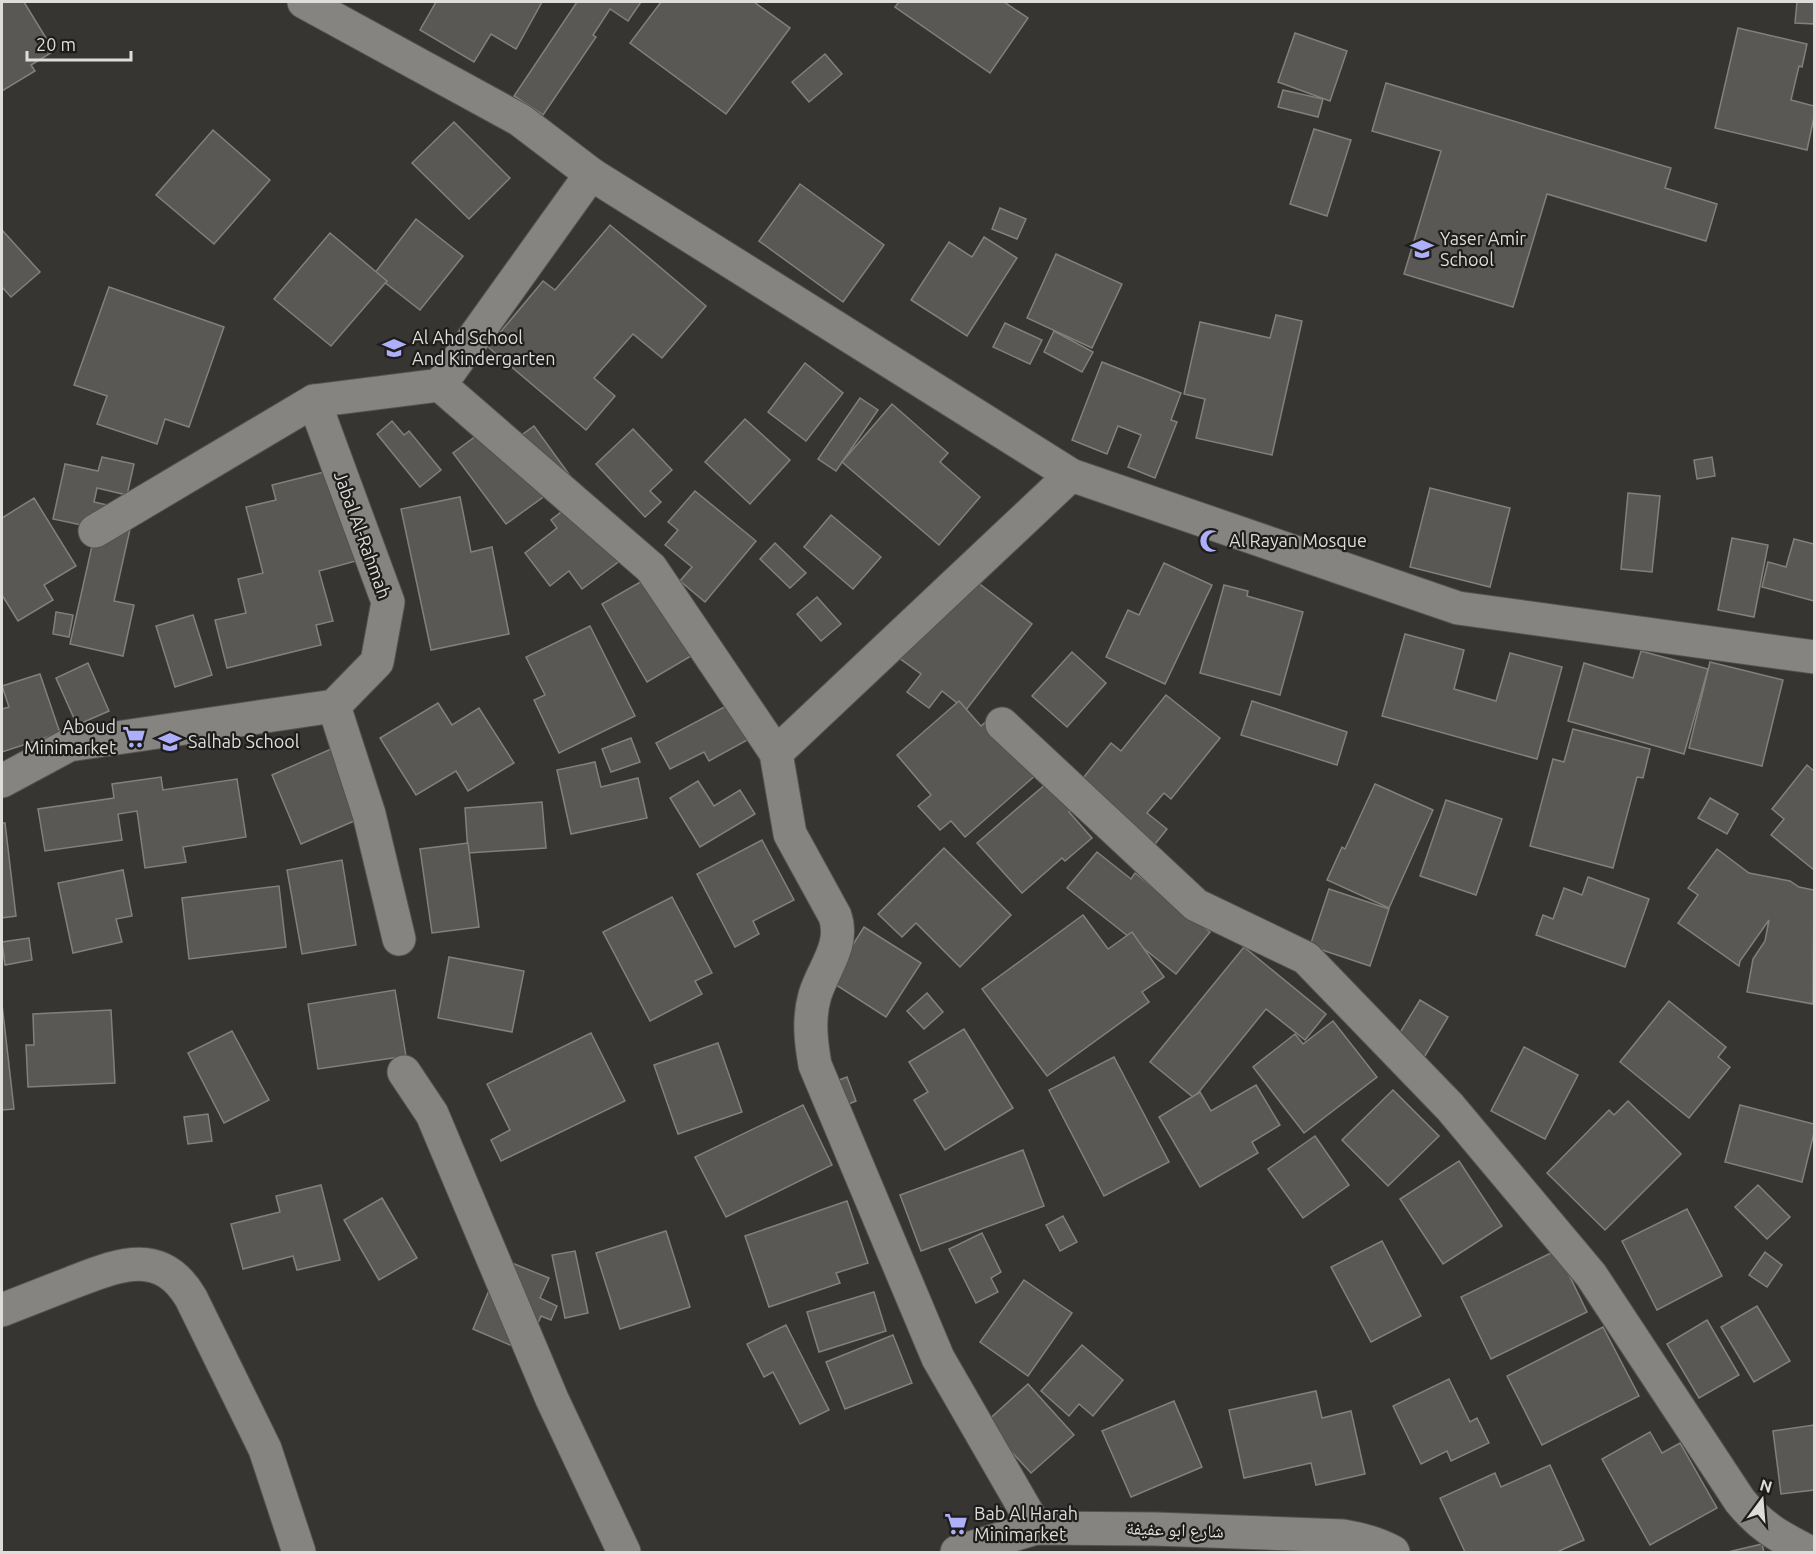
<svg xmlns="http://www.w3.org/2000/svg" width="1816" height="1554" viewBox="0 0 1816 1554" font-family="Ubuntu,'Noto Naskh Arabic',sans-serif">
<rect width="100%" height="100%" fill="#373532"/>
<g fill="#5a5854" stroke="#83807c" stroke-width="1.5">
<path d="M2 2H24L54 51 31 65 35 71 2 91Z"/>
<path d="M436 2H542L516 49 491 34 474 62 420 30Z"/>
<path d="M577 2H641L628 21 610 9 593 35 596 37 543 115 514 96Z"/>
<path d="M661 2H754L790 28 726 114 630 43Z"/>
<path d="M899 2H1004L1028 18 990 73 895 7Z"/>
<path d="M1797 2H1814V24L1795 23Z"/>
<path d="M1738 28 1807 44 1802 67 1799 66 1791 100 1814 106V117L1807 150 1715 128Z"/>
<path d="M1295 33 1347 51 1330 101 1278 82Z"/>
<path d="M825 54 842 74 809 102 792 82Z"/>
<path d="M1386 83 1671 168 1665 188 1717 204 1706 241 1547 194 1513 307 1404 274 1441 151 1372 131Z"/>
<path d="M1283 90 1323 99 1318 117 1278 107Z"/>
<path d="M454 122 510 178 469 219 412 163Z"/>
<path d="M1314 129 1351 140 1327 216 1290 204Z"/>
<path d="M213 130 270 180 214 244 156 195Z"/>
<path d="M800 184 884 245 843 302 759 241Z"/>
<path d="M1000 208 1026 219 1017 239 992 229Z"/>
<path d="M416 219 463 256 420 310 374 274Z"/>
<path d="M610 225 706 306 662 358 633 334 594 378 615 396 586 430 488 347 543 281 555 290Z"/>
<path d="M2 230 40 272 11 297 2 287Z"/>
<path d="M330 233 387 281 331 346 274 299Z"/>
<path d="M984 237 1017 258 967 336 911 300 949 242 972 257Z"/>
<path d="M1056 254 1122 284 1092 348 1027 318Z"/>
<path d="M109 287 224 327 189 427 165 419 157 444 97 424 107 396 74 385Z"/>
<path d="M1276 315 1302 321 1272 455 1196 438 1205 399 1184 394 1200 322 1270 338Z"/>
<path d="M1005 323 1042 340 1030 364 993 347Z"/>
<path d="M1054 331 1093 352 1082 372 1044 352Z"/>
<path d="M1102 362 1181 393 1171 420 1177 422 1155 478 1128 467 1141 435 1118 426 1107 454 1072 440Z"/>
<path d="M805 363 843 393 806 441 768 412Z"/>
<path d="M860 398 878 410 836 471 818 459Z"/>
<path d="M892 404 948 453 940 462 980 497 939 545 842 462Z"/>
<path d="M745 419 790 460 750 504 705 462Z"/>
<path d="M498 420 513 441 534 426 571 477 506 524 453 453Z"/>
<path d="M392 421 404 435 409 431 441 470 420 487 377 434Z"/>
<path d="M633 429 672 470 650 491 661 502 645 517 596 464Z"/>
<path d="M102 457 134 464 127 495 97 488 94 502 134 511 114 601 134 605 123 656 70 644 96 528 53 519 65 464 98 471Z"/>
<path d="M1712 457 1715 476 1697 479 1694 460Z"/>
<path d="M340 468 363 559 319 571 333 621 316 625 321 645 227 668 215 620 246 613 238 579 263 573 246 507 276 500 272 485Z"/>
<path d="M1430 488 1510 508 1490 587 1410 567Z"/>
<path d="M695 491 756 541 705 602 680 581 692 567 665 545 678 530 668 522Z"/>
<path d="M1628 493 1660 496 1652 572 1621 569Z"/>
<path d="M584 494 629 554 582 589 569 571 550 586 525 553 557 528 551 520Z"/>
<path d="M460 497 471 552 492 547 509 634 431 650 401 509Z"/>
<path d="M34 498 76 566 44 585 53 600 18 621 2 595V518Z"/>
<path d="M831 515 881 557 853 589 804 547Z"/>
<path d="M1732 538 1768 545 1754 617 1718 610Z"/>
<path d="M1794 539 1814 544V601L1762 587 1768 562 1786 567Z"/>
<path d="M775 543 806 573 790 588 760 559Z"/>
<path d="M1164 563 1212 585 1165 684 1106 657 1128 610 1139 615Z"/>
<path d="M663 569 708 646 647 682 602 604Z"/>
<path d="M960 569 1032 624 966 710 942 691 929 708 907 692 921 674 895 655Z"/>
<path d="M1224 585 1248 591 1247 596 1303 612 1280 695 1200 673Z"/>
<path d="M817 597 841 624 821 641 797 614Z"/>
<path d="M56 612 73 615 69 637 53 634Z"/>
<path d="M193 615 212 675 175 687 156 626Z"/>
<path d="M590 626 635 716 559 753 534 700 545 695 526 657Z"/>
<path d="M1405 634 1464 650 1454 689 1496 701 1510 653 1562 667 1537 759 1382 716Z"/>
<path d="M1641 651 1708 669 1684 754 1568 721 1584 663 1633 678Z"/>
<path d="M1072 652 1106 683 1067 727 1032 696Z"/>
<path d="M1710 662 1783 680 1762 766 1689 748Z"/>
<path d="M88 663 109 711 77 725 56 678Z"/>
<path d="M40 674 60 733 2 752V709L9 707 2 686Z"/>
<path d="M1166 695 1220 738 1171 799 1164 793 1147 813 1167 829 1144 858 1068 797 1111 743 1121 751Z"/>
<path d="M959 701 981 726 989 719 1037 774 965 837 951 821 940 830 918 806 931 795 897 755Z"/>
<path d="M1252 701 1347 732 1337 765 1241 735Z"/>
<path d="M438 703 452 725 479 708 514 763 468 791 456 771 416 795 380 738Z"/>
<path d="M732 703 751 738 709 761 704 752 670 769 656 743Z"/>
<path d="M1573 729 1650 749 1643 778 1637 777 1613 868 1530 846 1553 759 1564 762Z"/>
<path d="M631 738 640 762 611 772 602 749Z"/>
<path d="M331 749 361 818 301 844 272 775Z"/>
<path d="M595 762 601 787 638 778 647 818 571 834 557 770Z"/>
<path d="M1807 765 1814 771V870L1771 835 1784 819 1772 809Z"/>
<path d="M161 777 163 790 237 779 246 837 183 847 186 862 145 868 137 811 118 814 122 840 45 851 38 809 114 798 112 784Z"/>
<path d="M698 781 714 806 740 790 755 814 700 847 670 798Z"/>
<path d="M1047 783 1071 810 1069 812 1092 838 1065 861 1062 858 1022 893 977 843Z"/>
<path d="M1375 784 1433 810 1389 908 1327 880 1342 847 1345 849Z"/>
<path d="M1710 798 1738 814 1727 834 1698 818Z"/>
<path d="M1446 800 1502 819 1476 895 1420 876Z"/>
<path d="M542 802 546 848 468 853 465 808Z"/>
<path d="M2 823H5L16 916 2 918Z"/>
<path d="M762 840 794 900 753 921 759 934 735 947 697 874Z"/>
<path d="M468 843 479 927 432 933 420 849Z"/>
<path d="M944 848 1011 915 960 967 916 923 902 937 878 914Z"/>
<path d="M1717 849 1749 873 1790 881 1799 887 1814 890 1813 1004 1747 992 1753 959 1765 941 1769 920 1740 961 1739 966 1678 923 1698 895 1688 888Z"/>
<path d="M1097 852 1131 879 1135 873 1210 932 1176 974 1067 888Z"/>
<path d="M342 860 356 945 302 954 287 870Z"/>
<path d="M123 870 132 916 116 919 122 942 73 953 58 883Z"/>
<path d="M1588 877 1649 899 1625 967 1536 935 1543 915 1553 919 1564 888 1582 895Z"/>
<path d="M279 886 286 947 189 959 182 898Z"/>
<path d="M1329 889 1389 909 1370 966 1310 946Z"/>
<path d="M672 897 712 973 695 981 702 994 650 1021 603 932Z"/>
<path d="M1083 915 1108 949 1132 932 1164 977 1142 992 1149 1002 1047 1076 982 989Z"/>
<path d="M864 927 921 963 886 1017 830 981Z"/>
<path d="M29 938 32 960 5 965 2 942Z"/>
<path d="M1244 947 1326 1014 1305 1040 1266 1009 1194 1098 1150 1062Z"/>
<path d="M449 957 524 971 512 1032 438 1018Z"/>
<path d="M395 990 406 1056 318 1069 308 1004Z"/>
<path d="M927 993 943 1012 924 1029 907 1011Z"/>
<path d="M1420 1000 1448 1017 1419 1066 1390 1049Z"/>
<path d="M1669 1001 1726 1047 1718 1057 1730 1067 1689 1118 1620 1062Z"/>
<path d="M2 1004 14 1109 2 1110Z"/>
<path d="M111 1010 115 1083 28 1087 26 1045H34L33 1014Z"/>
<path d="M1333 1021 1377 1077 1304 1133 1253 1067 1295 1034 1303 1044Z"/>
<path d="M964 1029 1013 1108 945 1150 914 1100 928 1092 909 1062Z"/>
<path d="M232 1031 269 1100 224 1123 188 1053Z"/>
<path d="M591 1033 625 1101 501 1161 491 1140 510 1130 487 1084Z"/>
<path d="M718 1043 742 1112 678 1134 654 1065Z"/>
<path d="M1524 1047 1578 1075 1545 1139 1491 1111Z"/>
<path d="M1114 1057 1169 1162 1104 1196 1049 1090Z"/>
<path d="M847 1077 856 1101 836 1109 826 1085Z"/>
<path d="M1256 1085 1280 1125 1252 1142 1258 1153 1200 1187 1159 1117 1200 1092 1211 1111Z"/>
<path d="M1393 1090 1439 1136 1388 1186 1342 1140Z"/>
<path d="M1628 1101 1681 1154 1605 1230 1547 1173 1609 1110 1614 1115Z"/>
<path d="M803 1105 832 1165 726 1217 695 1157Z"/>
<path d="M1740 1105 1814 1124V1133L1802 1182 1725 1162Z"/>
<path d="M208 1114 212 1141 188 1144 184 1117Z"/>
<path d="M1315 1136 1349 1185 1303 1218 1268 1169Z"/>
<path d="M1023 1150 1044 1206 921 1251 900 1195Z"/>
<path d="M1459 1161 1502 1226 1443 1264 1400 1199Z"/>
<path d="M321 1185 340 1260 297 1270 293 1256 243 1269 231 1224 280 1212 276 1196Z"/>
<path d="M1758 1185 1790 1217 1767 1239 1735 1207Z"/>
<path d="M382 1198 417 1258 379 1280 344 1220Z"/>
<path d="M847 1201 868 1263 836 1273 840 1283 769 1307 745 1236Z"/>
<path d="M1687 1209 1722 1276 1657 1310 1622 1241Z"/>
<path d="M1063 1216 1077 1242 1060 1251 1046 1225Z"/>
<path d="M666 1231 690 1307 620 1329 596 1253Z"/>
<path d="M982 1233 1001 1272 991 1278 998 1292 976 1303 949 1249Z"/>
<path d="M1382 1241 1421 1316 1371 1342 1331 1267Z"/>
<path d="M1557 1250 1587 1312 1491 1359 1461 1297Z"/>
<path d="M575 1251 588 1313 565 1318 552 1255Z"/>
<path d="M1765 1252 1782 1265 1767 1287 1749 1275Z"/>
<path d="M502 1259 549 1278 540 1298 557 1306 551 1320 541 1316 526 1352 473 1329Z"/>
<path d="M1024 1280 1072 1313 1028 1376 980 1342Z"/>
<path d="M874 1292 886 1331 819 1352 807 1312Z"/>
<path d="M1757 1306 1790 1361 1754 1382 1721 1327Z"/>
<path d="M1707 1320 1739 1375 1699 1398 1667 1344Z"/>
<path d="M786 1325 829 1410 800 1424 773 1372 764 1377 747 1344Z"/>
<path d="M1603 1327 1639 1396 1542 1445 1507 1376Z"/>
<path d="M893 1335 912 1383 845 1409 826 1362Z"/>
<path d="M1082 1345 1123 1380 1093 1416 1079 1404 1069 1416 1041 1391Z"/>
<path d="M1449 1379 1470 1422 1477 1418 1489 1443 1451 1461 1447 1451 1421 1464 1393 1406Z"/>
<path d="M1028 1384 1074 1435 1031 1473 985 1423Z"/>
<path d="M1316 1391 1322 1418 1351 1411 1365 1474 1316 1485 1311 1463 1244 1478 1229 1410Z"/>
<path d="M1174 1401 1202 1467 1131 1497 1102 1431Z"/>
<path d="M1814 1425V1490L1781 1494 1773 1431Z"/>
<path d="M1650 1432 1662 1453 1680 1443 1717 1508 1650 1545 1602 1459Z"/>
<path d="M1550 1465 1584 1540 1557 1552H1465L1440 1498 1495 1473 1501 1487Z"/>
<path d="M1762 1544 1764 1552H1728Z"/>
</g>
<g fill="none" stroke-linecap="round" stroke-linejoin="round">
<g stroke="#545250" stroke-width="35">
<g id="minor">
<path d="M440 385 651 568 776 753 790 834 835 916C845 945 823 969 815 995 808 1019 811 1042 815 1065L938 1358 1036 1528"/>
<path d="M95 531 314 401 440 385 591 174"/>
<path d="M334 706 369 814 399 939"/>
<path d="M1002 724 1196 905 1306 958 1450 1107 1591 1275 1740 1501C1762 1528 1780 1537 1809 1552"/>
<path d="M776 753 1071 475"/>
<path d="M2 781 69 745 334 706 377 662 388 602 314 401"/>
<path d="M404 1072 432 1114 552 1399 624 1552"/>
<path d="M2 1310C25 1301 48 1292 71 1283 116 1266 160 1245 191 1298L265 1449 299 1552"/>
<path d="M957 1552 1036 1528 1155 1529 1343 1536C1361 1539 1377 1543 1393 1552"/>
</g>
</g>
<g stroke="#545250" stroke-width="35">
<path id="secondary" d="M304 2 520 120 591 174 1071 475 1458 608 1814 657"/>
</g>
<use href="#minor" stroke="#868480" stroke-width="33"/>
<use href="#secondary" stroke="#868480" stroke-width="33"/>
</g>
<defs>
<g id="school-bare" transform="scale(1.8)"><path d="M0-5L7-2L0 1L-7-2ZM-4 1L0 2.5L4 1V4Q0 6-4 4Z" fill="#adaffb" stroke="#1e1d1b" stroke-width="2.5" paint-order="stroke"/></g>
<g id="mosque-bare" transform="scale(1.8)"><path d="M3.5-4.9A6 6 0 1 0 3.5 4.9A5 5 0 1 1 3.5-4.9Z" fill="#adaffb" stroke="#1e1d1b" stroke-width="2.5" paint-order="stroke"/></g>
<g id="supermarket-bare" transform="scale(1.8)"><path d="M-6-5.5h2.5l.6 2H6L4.5 2H-2.5L-4.4-4H-6ZM-1.5 3.2a1.3 1.3 0 1 0 .1 0ZM3 3.2a1.3 1.3 0 1 0 .1 0Z" fill="#adaffb" stroke="#1e1d1b" stroke-width="2.5" paint-order="stroke"/></g>
</defs>
<g fill-rule="evenodd">
<use href="#school-bare" x="1422" y="249"/>
<use href="#school-bare" x="394" y="348"/>
<use href="#mosque-bare" x="1211" y="541"/>
<use href="#supermarket-bare" x="134" y="737"/>
<use href="#school-bare" x="170" y="742"/>
<use href="#supermarket-bare" x="956" y="1524"/>
</g>
<g text-anchor="middle" stroke-width="4.5" stroke-linejoin="round" paint-order="stroke">
<g font-size="18" fill="#dedddb" stroke="#1e1d1b" text-anchor="start">
<text x="1440" y="245">Yaser Amir<tspan x="1440" dy="21">School</tspan></text>
<text x="412" y="344">Al Ahd School<tspan x="412" dy="21">And Kindergarten</tspan></text>
<text x="1229" y="547">Al Rayan Mosque</text>
<text x="116" y="733" text-anchor="end">Aboud<tspan x="116" dy="21">Minimarket</tspan></text>
<text x="188" y="748">Salhab School</text>
<text x="974" y="1520">Bab Al Harah<tspan x="974" dy="21">Minimarket</tspan></text>
</g>
<g font-size="18" fill="#dedddb" stroke="#1e1d1b">
<text transform="translate(362 535) rotate(70)" y="6">Jabal Al-Rahmah</text>
<text transform="translate(1175 1530) rotate(2)" y="6">شارع ابو عفيفة</text>
</g>
</g>
<rect width="1816" height="1554" fill="none" stroke="#dedddb" stroke-width="6"/>
<g transform="translate(1762 1500) rotate(16)" stroke="#1e1d1b" stroke-width="4.5" paint-order="stroke">
<path d="M0-4.5L10 22L0 15L-10 22Z" fill="#dedddb"/>
<text y="-9" font-size="16" font-weight="bold" text-anchor="middle" fill="#dedddb">N</text>
</g>
<path d="M27 51v9h104v-9" fill="none" stroke="#dedddb" stroke-width="3"/>
<text x="36" y="51" font-size="18" fill="#dedddb" stroke="#1e1d1b" stroke-width="4.5" paint-order="stroke">20 m</text>
</svg>
